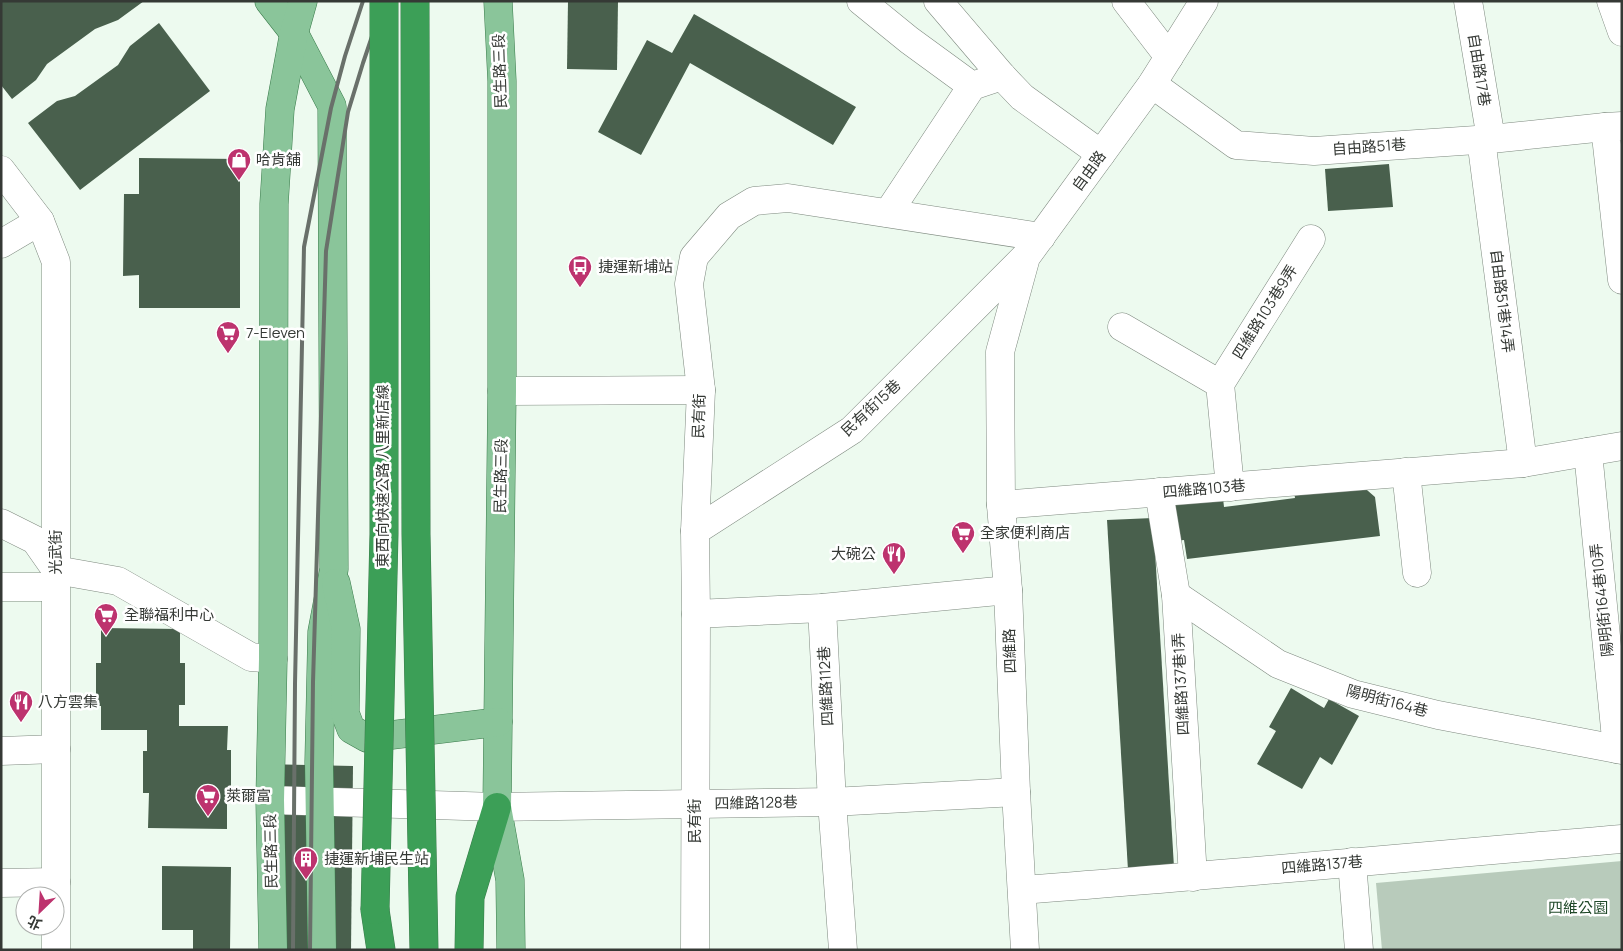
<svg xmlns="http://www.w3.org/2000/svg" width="1623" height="951" viewBox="0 0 1623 951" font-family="Manrope,'Noto Sans TC',sans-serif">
<rect width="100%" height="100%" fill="#edfaef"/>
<path fill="#b8cbbb" d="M1622 861V950H1382L1376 883Z"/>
<g fill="#49604d">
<path d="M1 1H144L118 20 95 29 47 64 36 80 12 99 1 85Z"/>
<path d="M568 1H618L617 70 567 69Z"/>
<path d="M694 14 856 107 833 145 690 63 641 155 598 132 647 40 672 53Z"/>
<path d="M159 23 210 91 80 190 28 123 57 101 75 96 118 65 130 46Z"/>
<path d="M139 158 240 159V308H139V275L123 276 124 194H139Z"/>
<path d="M1389 164 1393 207 1328 211 1325 169Z"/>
<path d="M1360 484 1375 497 1380 536 1187 559 1184 540 1164 542 1159 505 1223 498 1224 507 1295 498 1294 492Z"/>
<path d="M1153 518 1174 867 1128 870 1107 520Z"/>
<path d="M101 628 180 629V663H185V705H179V726H228L227 750H231V794H227V829L148 828 149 793H143V751H147V730H101V706H96V663H101Z"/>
<path d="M1291 688 1324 708 1329 699 1359 716 1332 765 1320 757 1302 789 1257 764 1276 731 1269 727Z"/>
<path d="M262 764 353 766 351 950H260Z"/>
<path d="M162 866 231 867 230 950H193V930H162Z"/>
</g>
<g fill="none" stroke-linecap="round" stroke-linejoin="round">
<g stroke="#7e897f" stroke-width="29">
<g id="minor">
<path d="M861 1 909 40 972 86 1002 76"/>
<path d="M938 1 1002 76 1022 97 1101 154"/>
<path d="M1126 1 1169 57"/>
<path d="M1468 1 1491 139"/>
<path d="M1611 1 1622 32"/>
<path d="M1152 84 1236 145 1314 151 1491 139 1605 127"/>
<path d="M1622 126 1605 127 1622 280"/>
<path d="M1481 139 1523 463"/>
<path d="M1 170 40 221 56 262V950"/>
<path d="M888 213 972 86"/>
<path d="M1 244 40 221"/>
<path d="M1122 327 1220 384"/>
<path d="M502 391 701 390"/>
<path d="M1588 452 1617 749"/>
<path d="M1406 472 1417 573"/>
<path d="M1230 487 1220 384 1311 239"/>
<path d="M1159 492 1176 595 1193 877"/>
<path d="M1001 505 1523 463 1622 446"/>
<path d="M1 523 35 540 56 570 118 581 251 657 273 659"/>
<path d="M695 531 852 430 1025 257"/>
<path d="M1 587H55"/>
<path d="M1176 595 1278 664 1353 694 1438 715 1622 750"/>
<path d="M822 608 832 802 843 950"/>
<path d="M696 614 822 608 1008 590"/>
<path d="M1 751 56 749"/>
<path d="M270 800 497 807 832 802 1016 792"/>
<path d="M1352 862 1359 950"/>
<path d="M1 883 56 882"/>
<path d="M1022 890C1222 875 1422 856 1622 839"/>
<path d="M695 950 696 614 695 531 701 390 689 284 694 257 729 216 754 201 788 198 1041 237"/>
<path d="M1025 950 1016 792 1008 590 1001 505 1000 352 1026 257 1152 84 1204 1"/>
</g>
</g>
<g stroke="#3a7b4b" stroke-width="29">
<g id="major">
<path d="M269 1 294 33 332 106 334 569 322 632 319 762 322 950"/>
<path d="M498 1 502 81V391L497 807 510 880 511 950"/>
<path d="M336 583 346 629 345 713 351 729 367 738 498 722"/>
<path d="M273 950 270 800 273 659 274 204 280 109 294 33 303 1"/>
</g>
</g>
<g stroke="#3a7b4b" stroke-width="29">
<g id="highway">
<path d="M375 910 381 950"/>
<path d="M469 950 470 897 497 807"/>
</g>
</g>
<use href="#minor" stroke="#fff" stroke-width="28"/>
<use href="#major" stroke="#8ac59a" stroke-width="28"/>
<use href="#highway" stroke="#3c9f57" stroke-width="28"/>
<g stroke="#69706a" stroke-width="4">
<path d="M293 950 295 684 304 247 331 108 345 56 363 1"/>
<path d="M310 950 313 682 326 251 348 112 363 63 384 1"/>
</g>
<g stroke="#3a7b4b" stroke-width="29" stroke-linecap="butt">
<g id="highway-bridge">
<path d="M415 1 416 534 424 950"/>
<path d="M375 910 384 534V1"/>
</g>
</g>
<use href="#highway-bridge" stroke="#3c9f57" stroke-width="28"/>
</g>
<defs>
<g id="shop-pin" transform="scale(1.25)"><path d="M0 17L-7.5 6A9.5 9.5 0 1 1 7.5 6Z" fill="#bd336e" stroke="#fff"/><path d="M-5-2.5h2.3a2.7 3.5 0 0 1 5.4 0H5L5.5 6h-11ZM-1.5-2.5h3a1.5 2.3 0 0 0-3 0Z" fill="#fff"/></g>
<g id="bus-pin" transform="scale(1.25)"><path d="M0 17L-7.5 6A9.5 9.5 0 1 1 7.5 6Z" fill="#bd336e" stroke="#fff"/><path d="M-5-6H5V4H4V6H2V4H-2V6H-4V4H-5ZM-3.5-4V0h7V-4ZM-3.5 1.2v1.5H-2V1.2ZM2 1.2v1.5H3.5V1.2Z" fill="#fff"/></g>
<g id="supermarket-pin" transform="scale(1.25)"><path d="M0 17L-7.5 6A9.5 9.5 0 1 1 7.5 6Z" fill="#bd336e" stroke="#fff"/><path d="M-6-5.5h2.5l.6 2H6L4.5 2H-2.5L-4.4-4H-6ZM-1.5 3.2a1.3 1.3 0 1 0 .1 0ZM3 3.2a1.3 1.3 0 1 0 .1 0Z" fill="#fff"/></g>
<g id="restaurant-pin" transform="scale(1.25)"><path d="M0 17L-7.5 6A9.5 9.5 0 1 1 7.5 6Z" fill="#bd336e" stroke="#fff"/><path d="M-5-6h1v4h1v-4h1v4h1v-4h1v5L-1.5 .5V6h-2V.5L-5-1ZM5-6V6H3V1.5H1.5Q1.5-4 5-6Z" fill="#fff"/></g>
<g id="building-pin" transform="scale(1.25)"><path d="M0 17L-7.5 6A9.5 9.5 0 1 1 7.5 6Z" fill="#bd336e" stroke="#fff"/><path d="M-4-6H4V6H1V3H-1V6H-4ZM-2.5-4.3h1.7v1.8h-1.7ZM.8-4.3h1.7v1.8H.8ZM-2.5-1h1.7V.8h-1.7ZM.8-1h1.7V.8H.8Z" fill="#fff"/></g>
</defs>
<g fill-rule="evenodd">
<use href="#shop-pin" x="239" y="160"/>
<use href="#bus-pin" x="580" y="267"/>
<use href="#supermarket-pin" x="228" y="333"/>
<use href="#supermarket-pin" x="963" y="533"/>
<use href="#restaurant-pin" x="894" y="554"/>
<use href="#supermarket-pin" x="106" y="615"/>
<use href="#restaurant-pin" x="21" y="702"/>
<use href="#supermarket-pin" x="208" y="796"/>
<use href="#building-pin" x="306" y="859"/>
</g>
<g text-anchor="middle" stroke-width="5" stroke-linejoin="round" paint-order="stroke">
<g font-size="15" fill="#353935" stroke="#fff">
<text transform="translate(1479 70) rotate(81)" y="5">自由路17巷</text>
<text transform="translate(500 71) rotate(-92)" y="5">民生路三段</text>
<text transform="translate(1369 147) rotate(-4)" y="5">自由路51巷</text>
<text transform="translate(1089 171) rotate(-54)" y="5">自由路</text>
<text transform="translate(1502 301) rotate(83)" y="5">自由路51巷14弄</text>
<text transform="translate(1265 312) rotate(-58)" y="5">四維路103巷9弄</text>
<text transform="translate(871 408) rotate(-43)" y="5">民有街15巷</text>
<text transform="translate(699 416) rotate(-88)" y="5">民有街</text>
<text transform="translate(383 476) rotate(-90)" y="5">東西向快速公路 八里新店線</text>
<text transform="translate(501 476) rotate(-89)" y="5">民生路三段</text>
<text transform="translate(1204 489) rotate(-5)" y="5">四維路103巷</text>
<text transform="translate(56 552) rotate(-90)" y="5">光武街</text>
<text transform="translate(1602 600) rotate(-96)" y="5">陽明街164巷10弄</text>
<text transform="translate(1010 651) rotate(-92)" y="5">四維路</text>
<text transform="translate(1181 684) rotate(-93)" y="5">四維路137巷1弄</text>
<text transform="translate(826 686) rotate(-93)" y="5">四維路112巷</text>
<text transform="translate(1387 701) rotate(15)" y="5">陽明街164巷</text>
<text transform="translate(756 803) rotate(-1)" y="5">四維路128巷</text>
<text transform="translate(695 821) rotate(-90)" y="5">民有街</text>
<text transform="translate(271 851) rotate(-91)" y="5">民生路三段</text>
<text transform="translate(1322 865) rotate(-5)" y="5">四維路137巷</text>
</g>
<g font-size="15" fill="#353935" stroke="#fff" text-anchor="start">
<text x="256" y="165">哈肯舖</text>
<text x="598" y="272">捷運新埔站</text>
<text x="246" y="338">7-Eleven</text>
<text x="980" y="538">全家便利商店</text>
<text x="876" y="559" text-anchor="end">大碗公</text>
<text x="124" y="620">全聯福利中心</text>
<text x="38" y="707">八方雲集</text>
<text x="226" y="801">萊爾富</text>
<text x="324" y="864">捷運新埔民生站</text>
</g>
<g font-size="15" fill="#204929" stroke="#fff">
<text x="1578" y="913">四維公園</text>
</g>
</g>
<rect width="1623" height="951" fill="none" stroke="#353935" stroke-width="5"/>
<g transform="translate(40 911) rotate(205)"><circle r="24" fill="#ffffff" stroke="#aeb0ae"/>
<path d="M0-4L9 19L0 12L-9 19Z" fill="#bd336e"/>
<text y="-8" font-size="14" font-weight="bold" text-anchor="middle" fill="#353935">北</text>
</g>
</svg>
